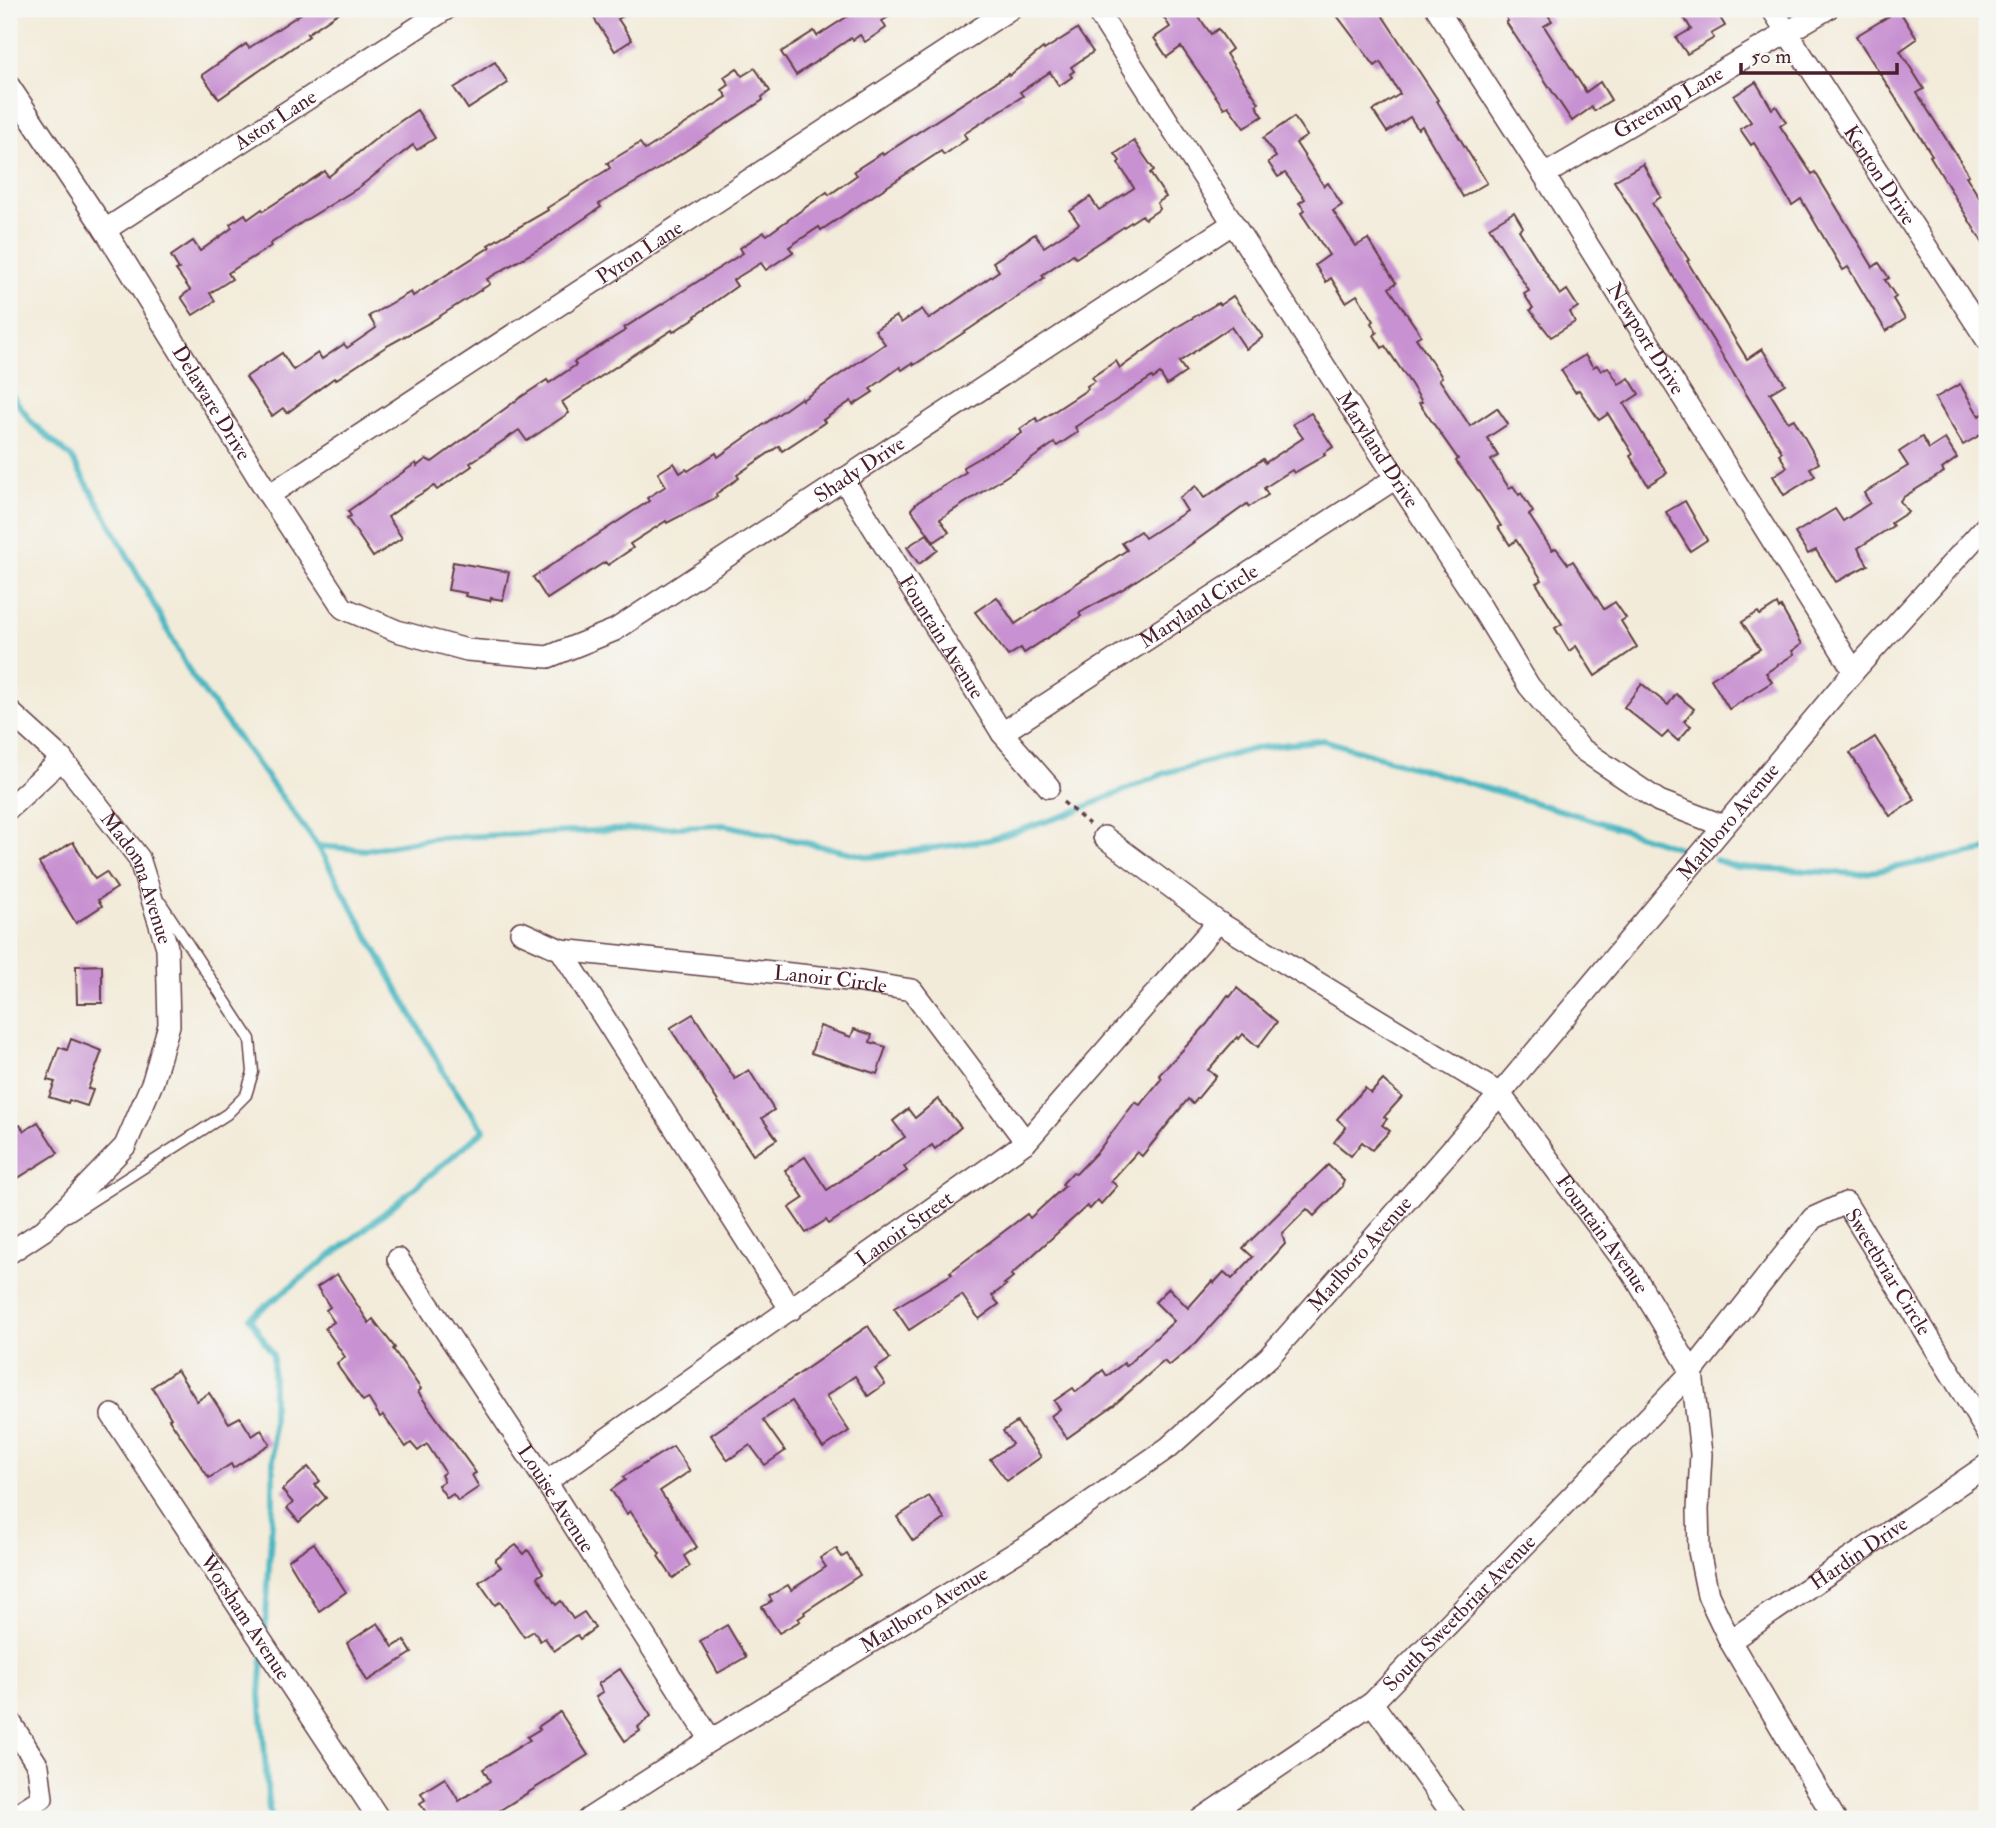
<svg xmlns="http://www.w3.org/2000/svg" width="1996" height="1828" viewBox="0 0 1996 1828" font-family="'IM FELL Double Pica',serif">
<rect width="100%" height="100%" fill="#f6f6f2"/>
<filter id="ink" filterUnits="userSpaceOnUse"><feTurbulence type="fractalNoise" baseFrequency=".0143" numOctaves="2"/><feDisplacementMap in="SourceGraphic" scale="14" xChannelSelector="R" yChannelSelector="G"/><feConvolveMatrix kernelMatrix="1 2 1 2 8 2 1 2 1" color-interpolation-filters="sRGB"/></filter>
<filter id="wash" filterUnits="userSpaceOnUse"><feTurbulence type="fractalNoise" baseFrequency=".00686" numOctaves="4" result="noise"/><feDisplacementMap in="SourceGraphic" scale="28" xChannelSelector="R" yChannelSelector="G"/><feGaussianBlur stdDeviation="1.57" result="paint"/><feColorMatrix in="noise" values="0 0 0 0 0 0 0 0 0 0 0 0 0 0 0 0 0 1.4 0 .05"/><feComposite in="paint" operator="in"/></filter>
<g filter="url(#wash)">
<rect width="100%" height="100%" fill="#f3ebd9"/>
<g fill="none" stroke-linecap="round" stroke-linejoin="round">
<g stroke="#48b7c1" stroke-width="6">
<path d="M9 391 32 423 71 457 110 523 192 676 318 846 448 1080 484 1130 359 1234 250 1318 273 1355V1503L265 1633"/>
<path d="M318 846 366 850 433 838 725 825 870 857 989 840 1066 815 1165 773 1257 748 1323 740 1583 817 1682 849"/>
<path d="M1716 860 1736 867 1860 874 1987 850"/>
<path d="M263 1655 260 1694 269 1810 274 1819"/>
</g>
</g>
<g id="blocks">
<g fill="#c891d1">
<path d="M308 9H344L307 34 309 36 219 99 202 75 246 44 249 48Z"/>
<path d="M588 9H634L618 19 632 40 615 51Z"/>
<path d="M859 9H901L882 21 886 28 865 42 860 35 853 40 851 38 796 75 781 52 814 31 817 36Z"/>
<path d="M1158 9H1193L1211 34 1218 29 1232 49 1226 54 1259 103 1256 105 1263 116 1244 128 1231 110 1228 106 1224 108 1181 47 1167 57 1154 38 1170 27Z"/>
<path d="M1332 9H1378L1438 100 1437 101 1487 183 1463 197 1422 126 1418 129 1410 117 1387 132 1373 111 1400 94 1380 62 1375 66Z"/>
<path d="M1501 9H1544L1552 21 1544 26 1586 92 1600 82 1611 100 1594 111 1592 107 1572 121 1506 22 1508 21Z"/>
<path d="M1679 9H1715L1725 26 1711 34 1714 38 1687 54 1676 38 1691 29Z"/>
<path d="M1899 10 1917 39 1900 51 1924 89 1917 93 1969 175 1966 176 1987 210V250L1930 156 1932 155 1856 36Z"/>
<path d="M1077 29 1093 52 1071 67 1074 71 1070 74 1072 77 1059 86 1050 72 1020 92 1023 96 964 134 967 139 944 155 941 151 821 230 819 227 789 247 793 252 766 270 761 263 733 280 737 286 695 316 696 317 673 332 672 330 562 402 569 413 527 441 519 430 470 463 472 466 437 490 434 486 414 498 388 517 402 538 373 557 347 518 351 516 348 511 416 463 417 466 426 459 432 462 521 397 547 380 549 383 576 365 574 362 626 330 624 328 743 253 740 248 764 232 767 235 827 192 829 195 857 175 854 171 882 153 883 155 1008 74 1009 76 1043 48 1044 50Z"/>
<path d="M495 62 508 83 468 109 454 88Z"/>
<path d="M737 68 742 76 755 68 770 91 762 97 763 100 655 171 599 204 601 207 544 246 487 279 490 284 429 323 387 346 335 380 334 378 287 413 283 408 272 416 246 377 282 353 293 370 318 353 322 359 344 344 347 348 376 328 369 316 411 292 413 296 490 247 488 245 548 210 547 208 610 168 607 163 640 143 645 150 727 97 722 90 729 85 724 77Z"/>
<path d="M1756 82 1772 109 1776 106 1786 122 1780 126 1812 174 1815 172 1873 267 1879 263 1889 278 1885 280 1896 297 1893 299 1905 319 1886 331 1848 267 1843 270 1801 199 1792 205 1754 143 1751 145 1740 129 1751 122 1734 96Z"/>
<path d="M417 110 435 138 417 150 413 145 358 188 304 221 270 244 271 246 228 273 232 279 210 293 215 301 193 315 181 297 190 290 176 270 179 269 171 256 193 241 200 251 232 228 230 224 245 214 248 219 262 209 263 211 325 171 328 177 383 133Z"/>
<path d="M1294 117 1307 136 1296 143 1324 186 1328 183 1342 205 1333 211 1356 246 1368 239 1396 283 1389 288 1421 335 1416 338 1442 377 1439 379 1470 426 1497 408 1508 424 1487 438 1498 456 1491 460 1509 488 1513 486 1519 495 1521 493 1533 512 1529 515 1552 550 1556 548 1568 564 1573 561 1604 609 1615 602 1626 618 1621 621 1637 647 1595 676 1576 646 1569 651 1555 628 1562 624 1536 583 1542 580 1516 540 1510 545 1498 527 1501 526 1475 486 1456 461 1458 459 1419 403 1422 402 1411 384 1385 346 1382 348 1374 335 1377 333 1371 323 1374 321 1357 295 1346 302 1331 278 1326 282 1315 265 1329 255 1301 213 1305 210 1299 203 1305 199 1285 173 1278 177 1268 162 1276 157 1263 138Z"/>
<path d="M1134 141 1154 170 1150 173 1166 197 1157 203 1160 209 1145 219 1142 215 1076 258 1073 254 1042 275 1044 278 971 328 914 365 912 363 902 370 900 367 870 389 873 392 853 405 851 401 823 420 825 422 808 434 782 451 779 446 737 475 739 478 716 494 717 497 667 523 666 521 630 544 633 548 608 565 605 562 547 599 533 577 649 501 647 498 666 486 658 473 674 463 680 473 686 469 688 471 716 453 718 457 801 398 802 400 885 344 875 330 896 316 901 323 922 309 929 319 999 271 993 262 1035 234 1044 247 1079 224 1070 211 1090 197 1099 210 1134 188 1118 163 1120 161 1115 154Z"/>
<path d="M1643 164 1661 197 1652 203 1689 260 1687 261 1747 359 1762 349 1785 384 1770 393 1788 422 1794 419 1819 463 1810 468 1815 476 1784 495 1773 476 1787 467 1779 454 1782 452 1614 181Z"/>
<path d="M1514 212 1523 227 1519 230 1549 278 1560 295 1567 290 1578 307 1570 312 1575 322 1551 337 1530 310 1533 308 1524 294 1529 291 1489 227Z"/>
<path d="M1233 296 1263 337 1246 349 1231 327 1179 362 1186 372 1167 385 1160 374 1153 379 1152 377 1075 427 1078 432 1057 446 1054 443 1019 468 940 519 949 532 934 542 911 509 918 502 966 472 963 467 1022 433 1020 429 1036 418 1038 422 1088 389 1087 386 1095 381 1092 377 1116 361 1120 368 1179 326 1218 303 1220 305Z"/>
<path d="M1585 355 1593 367 1597 365 1601 371 1608 367 1619 384 1629 378 1639 394 1624 404 1667 473 1648 485 1630 456 1633 454 1608 414 1599 420 1579 390 1575 392 1561 370Z"/>
<path d="M1960 384 1979 416 1987 412V431L1963 445 1935 398Z"/>
<path d="M1311 413 1333 447 1324 453 1325 455 1294 473 1292 470 1264 488 1268 495 1249 507 1247 504 1187 547 1123 589 1079 613 1081 616 1024 653 1021 648 1008 656 975 612 997 597 1015 624 1127 550 1122 543 1140 531 1145 538 1187 511 1179 498 1196 486 1204 498 1263 459 1265 463 1303 438 1293 424Z"/>
<path d="M1922 437 1929 449 1945 439 1957 458 1942 469 1944 472 1902 498 1900 501 1908 512 1891 523 1893 526 1858 548 1868 565 1836 582 1816 550 1808 554 1795 533 1835 509 1843 521 1870 503 1864 493 1908 466 1899 452Z"/>
<path d="M1685 501 1707 540 1690 551 1666 512Z"/>
<path d="M927 534 938 550 919 564 907 547Z"/>
<path d="M453 562 509 572 503 600 491 598 490 601 465 596 466 593 448 590Z"/>
<path d="M1777 604 1779 609 1781 607 1802 644 1792 651 1794 654 1766 673 1772 682 1729 709 1711 679 1760 649 1742 622 1758 612 1760 615Z"/>
<path d="M1642 684 1668 705 1676 694 1694 709 1684 721 1691 726 1678 741 1668 732 1662 738 1624 707Z"/>
<path d="M1875 737 1915 800 1890 816 1850 753Z"/>
<path d="M73 842 95 879 106 872 117 888 98 900 102 906 76 923 39 863Z"/>
<path d="M102 965V1003H77L76 966Z"/>
<path d="M1237 988 1277 1022 1258 1047 1243 1034 1239 1039 1237 1037 1208 1070 1216 1076 1193 1104 1188 1099 1142 1156 1137 1152 1111 1181 1117 1186 1101 1204 1098 1200 1090 1209 1087 1206 1011 1275 1013 1277 1004 1284 1006 1285 992 1296 999 1304 979 1319 962 1295 909 1330 894 1308 952 1274 950 1272 1027 1214 1030 1218 1065 1186 1062 1184 1073 1172 1076 1174 1098 1151 1135 1102 1140 1105 1162 1078 1159 1075 1207 1024 1228 995 1230 997Z"/>
<path d="M693 1014 735 1079 749 1070 774 1110 762 1118 777 1139 753 1155 670 1028Z"/>
<path d="M820 1026 851 1037 854 1029 872 1035 870 1042 886 1047 877 1074 811 1053Z"/>
<path d="M71 1039 102 1051 88 1089 93 1090 87 1106 69 1100 68 1103 49 1097 55 1082 47 1080 59 1047 67 1050Z"/>
<path d="M1383 1080 1402 1097 1384 1117 1387 1119 1382 1125 1390 1131 1372 1150 1362 1142 1351 1156 1334 1142 1346 1127 1337 1119 1365 1088 1371 1093Z"/>
<path d="M938 1099 961 1127 935 1149 932 1145 904 1167 907 1171 829 1224 826 1220 806 1233 789 1208 804 1198 785 1170 805 1157 827 1190 905 1137 893 1121 908 1109 915 1118Z"/>
<path d="M38 1122 58 1153 18 1178 9 1163V1132L20 1125 24 1131Z"/>
<path d="M1328 1165 1344 1181 1342 1184 1343 1186 1314 1216 1307 1209 1282 1234 1285 1244 1196 1343 1169 1366 1164 1361 1114 1405 1067 1438 1051 1416 1060 1409 1054 1401 1073 1388 1076 1392 1103 1370 1107 1376 1124 1363 1126 1366 1174 1321 1155 1302 1169 1288 1188 1308 1212 1281 1214 1283 1224 1272 1232 1279 1253 1257 1243 1248Z"/>
<path d="M337 1274 369 1323 373 1319 395 1348 393 1349 421 1389 418 1392 476 1473 472 1475 479 1487 458 1501 453 1494 447 1498 438 1485 444 1481 441 1475 445 1472 427 1444 418 1451 411 1443 406 1447 383 1415 380 1417 368 1398 363 1401 339 1368 337 1363 345 1357 325 1328 334 1322 326 1310 330 1307 317 1287Z"/>
<path d="M868 1326 890 1359 875 1369 885 1384 868 1396 855 1376 826 1396 849 1431 823 1448 792 1401 763 1420 785 1451 765 1465 750 1445 728 1460 711 1435Z"/>
<path d="M177 1370 197 1401 209 1393 229 1423 240 1417 252 1436 261 1430 270 1444 233 1468 231 1464 209 1478 169 1419 171 1418 152 1387Z"/>
<path d="M1017 1422 1041 1457 1007 1481 990 1459 1012 1444 1003 1431Z"/>
<path d="M673 1446 690 1471 660 1491 697 1547 684 1556 690 1566 673 1578 658 1556 660 1554 630 1511 627 1514 611 1490 625 1480 623 1477Z"/>
<path d="M308 1467 320 1481 315 1485 326 1498 299 1522 287 1508 293 1503 282 1490Z"/>
<path d="M929 1496 945 1519 913 1541 897 1517Z"/>
<path d="M314 1543 346 1592 319 1611 288 1560Z"/>
<path d="M516 1545 524 1554 528 1550 543 1573 537 1577 556 1605 561 1601 573 1619 584 1612 595 1628 580 1639 577 1635 554 1651 545 1638 540 1641 534 1631 524 1637 500 1602 495 1605 479 1582 501 1567 495 1560Z"/>
<path d="M836 1548 842 1557 847 1554 860 1575 804 1612 805 1614 798 1619 800 1621 779 1633 762 1607 772 1601 769 1596 788 1585 791 1590 826 1567 820 1558Z"/>
<path d="M378 1623 393 1647 404 1640 412 1653 367 1681 347 1643Z"/>
<path d="M727 1625 746 1657 718 1673 700 1641Z"/>
<path d="M620 1669 651 1716 638 1727 640 1731 625 1741 596 1697 603 1692 598 1684Z"/>
<path d="M560 1712 588 1755 486 1819H437L433 1813 428 1816 420 1803 425 1800 421 1793 445 1778 459 1801 490 1781 483 1769 530 1740 527 1737 540 1729 538 1727Z"/>
</g>
</g>
</g>
<g filter="url(#ink)">
<use href="#blocks" fill-opacity="0" stroke="#633e45" stroke-width="2"/>
<g fill="none" stroke-linecap="round" stroke-linejoin="round">
<g stroke="#633e45" stroke-width="13">
<path id="lane" d="M68 1216 227 1114 246 1095 253 1072 250 1039 161 903"/>
</g>
<g stroke="#633e45" stroke-width="24">
<g id="street">
<path id="s1" d="M1096 9 1396 478 1478 602 1529 686 1580 748 1659 801 1724 826"/>
<path id="s2" d="M1437 9 1544 175 1854 671"/>
<path id="s3" d="M1772 9 1987 340"/>
<path id="s4" d="M9 86 105 230 269 495 343 608 397 631 467 650 548 657 615 630 1232 224"/>
<path id="s5" d="M1544 175 1827 9"/>
<path id="s6" d="M105 230 446 9"/>
<path id="s7" d="M843 479 1002 733 1049 787"/>
<path id="s8" d="M269 495 1010 9"/>
<path id="s9" d="M9 711 62 759 139 858 167 947 169 1025 153 1081 125 1146 44 1230 9 1253"/>
<path id="s10" d="M1002 733 1396 478"/>
<path d="M9 808 62 759"/>
<path id="s11" d="M1104 837 1218 922 1500 1094 1634 1275 1692 1372 1701 1454 1698 1510 1699 1551 1708 1595 1730 1641 1835 1819"/>
<path d="M521 932 561 950 791 1310"/>
<path id="s12" d="M561 950 848 980 912 990 1026 1142"/>
<path id="s13" d="M398 1259 546 1482 711 1740"/>
<path id="s14" d="M112 1415 379 1819"/>
<path id="s15" d="M546 1482 1026 1142 1218 922"/>
<path id="s16" d="M1730 1641 1987 1465"/>
<path d="M1372 1703 1456 1819"/>
<path d="M9 1720 38 1766 42 1798 9 1819"/>
<path id="s17" d="M588 1819 711 1740 1030 1544 1169 1447 1269 1357 1500 1094 1854 671 1987 525"/>
<path id="s18" d="M1201 1819 1372 1703 1692 1372 1813 1218 1846 1203 1987 1432"/>
</g>
</g>
<path stroke="#633e45" stroke-width="3.5" stroke-dasharray="5 5" stroke-linecap="butt" d="M1063 802 1089 824"/>
<use href="#lane" stroke="#fff" stroke-width="10"/>
<use href="#street" stroke="#fff" stroke-width="21"/>
</g>
</g>
<g text-anchor="middle" stroke-width="7" stroke-linejoin="round" paint-order="stroke">
<g font-size="21" fill="#4a1f2b" stroke="#f6f6f2">
<text dy="7" stroke="none"><textPath href="#s5" startOffset="144">Greenup Lane</textPath></text>
<text dy="7" stroke="none"><textPath href="#s6" startOffset="203">Astor Lane</textPath></text>
<text dy="7" stroke="none"><textPath href="#s3" startOffset="198">Kenton Drive</textPath></text>
<text dy="7" stroke="none"><textPath href="#s8" startOffset="443">Pyron Lane</textPath></text>
<text dy="7" stroke="none"><textPath href="#s2" startOffset="390">Newport Drive</textPath></text>
<text dy="7" stroke="none"><textPath href="#s4" startOffset="376">Delaware Drive</textPath></text>
<text dy="7" stroke="none"><textPath href="#s1" startOffset="523">Maryland Drive</textPath></text>
<text dy="7" stroke="none"><textPath href="#s4" startOffset="1197">Shady Drive</textPath></text>
<text dy="7" stroke="none"><textPath href="#s10" startOffset="234">Maryland Circle</textPath></text>
<text dy="7" stroke="none"><textPath href="#s7" startOffset="186">Fountain Avenue</textPath></text>
<text dy="7" stroke="none"><textPath href="#s17" startOffset="1530">Marlboro Avenue</textPath></text>
<text dy="7" stroke="none"><textPath href="#s9" startOffset="214">Madonna Avenue</textPath></text>
<text dy="7" stroke="none"><textPath href="#s12" startOffset="271">Lanoir Circle</textPath></text>
<text dy="7" stroke="none"><textPath href="#s15" startOffset="439">Lanoir Street</textPath></text>
<text dy="7" stroke="none"><textPath href="#s11" startOffset="646">Fountain Avenue</textPath></text>
<text dy="7" stroke="none"><textPath href="#s17" startOffset="962">Marlboro Avenue</textPath></text>
<text dy="7" stroke="none"><textPath href="#s18" startOffset="980">Sweetbriar Circle</textPath></text>
<text dy="7" stroke="none"><textPath href="#s13" startOffset="287">Louise Avenue</textPath></text>
<text dy="7" stroke="none"><textPath href="#s16" startOffset="156">Hardin Drive</textPath></text>
<text dy="7" stroke="none"><textPath href="#s17" startOffset="396">Marlboro Avenue</textPath></text>
<text dy="7" stroke="none"><textPath href="#s18" startOffset="332">South Sweetbriar Avenue</textPath></text>
<text dy="7" stroke="none"><textPath href="#s14" startOffset="242">Worsham Avenue</textPath></text>
</g>
</g>
<rect width="1996" height="1828" fill="none" stroke="#f6f6f2" stroke-width="35"/>
<path d="M1741 63v10h156v-10" fill="none" stroke="#4a1f2b" stroke-width="3.5"/>
<text x="1751" y="63" font-size="21" fill="#4a1f2b" stroke="#f6f6f2" stroke-width="5" paint-order="stroke">50 m</text>
</svg>
